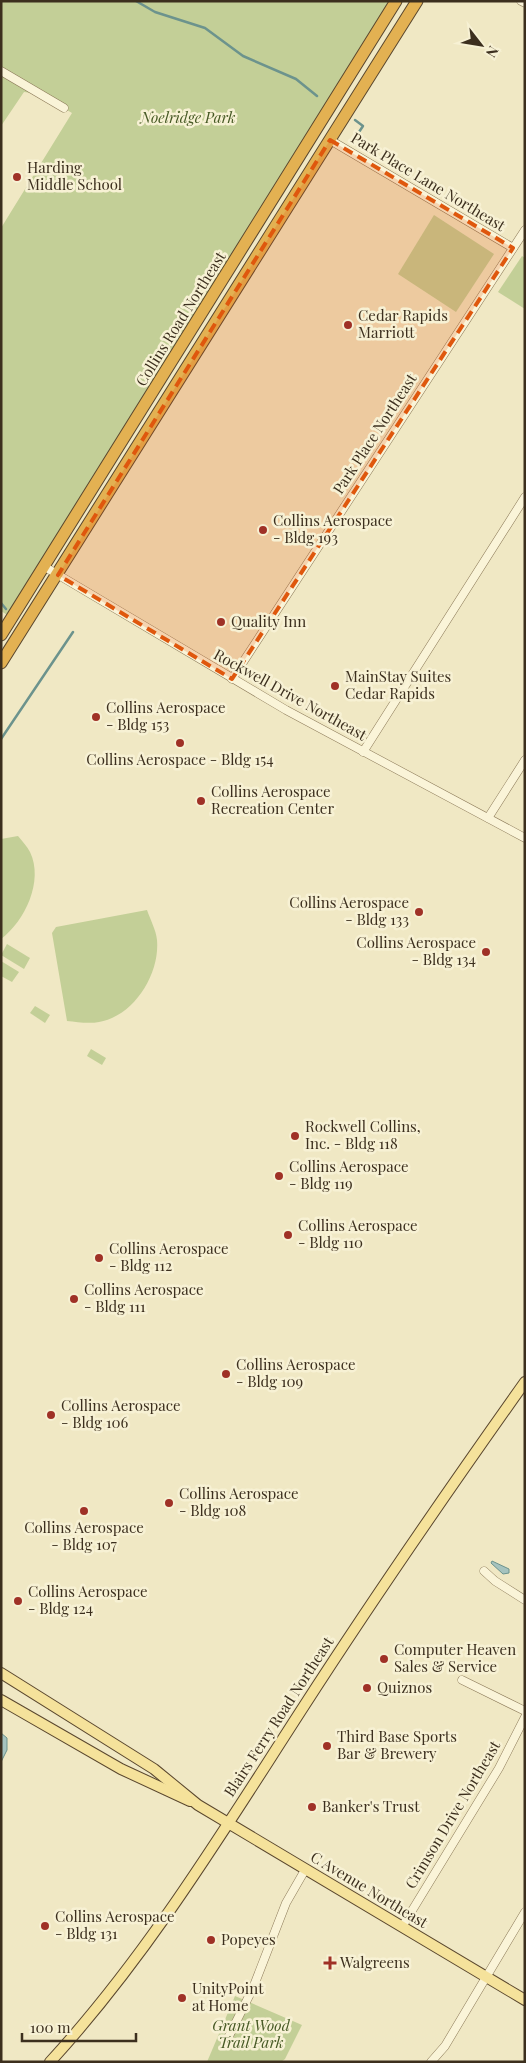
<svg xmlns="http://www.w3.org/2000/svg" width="526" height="2063" viewBox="0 0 526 2063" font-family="'Playfair Display',serif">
<rect width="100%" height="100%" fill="#f0e8c4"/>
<g fill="#c3cf97">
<path d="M1 1H396L12 618 1 611V228L72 113 40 94 24 92 1 126Z"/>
<path d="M434 215 494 254 456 312 398 274Z"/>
<path d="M522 256 525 258V309L498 292Z"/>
<path d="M18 836C22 841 27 846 30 852 44 881 25 921 1 939V839Z"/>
<path d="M147 910C150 919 156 930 157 940 160 974 134 1016 99 1022 89 1024 77 1022 67 1021L52 933 56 927Z"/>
<path d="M7 944 30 958 24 969 1 955Z"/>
<path d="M1 961 19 972 12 982 1 976Z"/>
<path d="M35 1006 50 1015 45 1023 30 1013Z"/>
<path d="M91 1049 106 1058 102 1065 87 1056Z"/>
<path d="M235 1996 302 2025 285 2059 281 2062H207Z"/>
</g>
<g fill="#a6c3be" stroke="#6c938d">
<path d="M492 1561 509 1569V1573L503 1574 491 1563Z"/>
<path d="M1 1733 7 1738V1750L1 1762Z"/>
</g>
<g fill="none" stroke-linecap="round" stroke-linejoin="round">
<g stroke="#6c938d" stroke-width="2.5">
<path d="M136 1 155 12 205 28 243 56 296 79 317 96"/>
<path d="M355 120 363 126 359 132"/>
<path d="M1 603 6 609"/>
<path d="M1 739 73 632"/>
</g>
<g stroke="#8c7a59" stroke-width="9">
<g id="minor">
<path d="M521 1 525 3"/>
<path d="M1 71 64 108"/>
<path d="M330 140 513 248"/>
<path d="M45 567 286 710 525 838"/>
<path d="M232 679 525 230"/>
<path d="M363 752 525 497"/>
<path d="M488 818 525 760"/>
<path d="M484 1571 495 1581 525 1600"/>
<path d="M462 1680 525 1711"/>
<path d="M402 1927 499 1768 525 1717"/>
<path d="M225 2044 253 1988 286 1903 305 1870"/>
<path d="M431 2062 445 2046 525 1912"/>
</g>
</g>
<g stroke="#5a472e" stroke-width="12">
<g id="major">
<path d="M1 1673 154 1769 198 1805 525 2000"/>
<path d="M1 1700 121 1769 190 1801"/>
<path d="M50 2062C149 1954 225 1828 304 1706 375 1596 449 1489 525 1382"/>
</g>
</g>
<g stroke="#5a472e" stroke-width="13">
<g id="highway">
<path d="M1 635 396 1"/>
<path d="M1 663 417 1"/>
</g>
</g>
<use href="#minor" stroke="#faf4d8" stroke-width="8"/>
<use href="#major" stroke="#f5e29b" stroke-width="10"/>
<use href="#highway" stroke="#e3b152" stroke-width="11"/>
</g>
<path fill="#df570d" fill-opacity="0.2" stroke="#df570d" stroke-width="4" stroke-dasharray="10 6" stroke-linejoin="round" d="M330 140 513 248 232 679 58 575Z"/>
<g fill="#9f3126" stroke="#f7f1d4" stroke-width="2">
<circle cx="17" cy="177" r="5"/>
<circle cx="348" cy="325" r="5"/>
<circle cx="263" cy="530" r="5"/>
<circle cx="221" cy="622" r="5"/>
<circle cx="335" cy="686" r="5"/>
<circle cx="96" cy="717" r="5"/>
<circle cx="180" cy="743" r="5"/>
<circle cx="201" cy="801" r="5"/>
<circle cx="419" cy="912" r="5"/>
<circle cx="486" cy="952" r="5"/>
<circle cx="295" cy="1136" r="5"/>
<circle cx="279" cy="1176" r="5"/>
<circle cx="288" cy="1235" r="5"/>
<circle cx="99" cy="1258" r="5"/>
<circle cx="74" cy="1299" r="5"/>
<circle cx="226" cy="1374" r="5"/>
<circle cx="51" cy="1415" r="5"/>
<circle cx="169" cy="1503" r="5"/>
<circle cx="84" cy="1511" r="5"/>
<circle cx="18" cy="1601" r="5"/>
<circle cx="384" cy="1659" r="5"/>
<circle cx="367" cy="1688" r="5"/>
<circle cx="327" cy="1746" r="5"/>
<circle cx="312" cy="1807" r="5"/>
<circle cx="45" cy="1926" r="5"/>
<circle cx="211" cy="1940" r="5"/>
<path d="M327.5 1955.5h5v5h5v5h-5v5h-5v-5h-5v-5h5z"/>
<circle cx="182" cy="1998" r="5"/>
</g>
<g text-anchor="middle" stroke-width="5" stroke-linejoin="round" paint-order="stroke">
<g font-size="15" font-style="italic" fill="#465924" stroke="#f7f1d4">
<text x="188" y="123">Noelridge Park</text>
<text x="251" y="2031">Grant Wood<tspan x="251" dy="17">Trail Park</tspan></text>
</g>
<g font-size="15" fill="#3c2f1e" stroke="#f7f1d4" text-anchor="start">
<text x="27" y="173">Harding<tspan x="27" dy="17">Middle School</tspan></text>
<text x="358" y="321">Cedar Rapids<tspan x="358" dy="17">Marriott</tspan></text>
<text x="273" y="526">Collins Aerospace<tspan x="273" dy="17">- Bldg 193</tspan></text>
<text x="231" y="627">Quality Inn</text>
<text x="345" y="682">MainStay Suites<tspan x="345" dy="17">Cedar Rapids</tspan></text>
<text x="106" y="713">Collins Aerospace<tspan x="106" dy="17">- Bldg 153</tspan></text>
<text x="180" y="765" text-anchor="middle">Collins Aerospace - Bldg 154</text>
<text x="211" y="797">Collins Aerospace<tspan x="211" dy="17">Recreation Center</tspan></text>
<text x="409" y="908" text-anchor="end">Collins Aerospace<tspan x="409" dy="17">- Bldg 133</tspan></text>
<text x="476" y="948" text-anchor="end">Collins Aerospace<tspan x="476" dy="17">- Bldg 134</tspan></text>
<text x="305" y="1132">Rockwell Collins,<tspan x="305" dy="17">Inc. - Bldg 118</tspan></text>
<text x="289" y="1172">Collins Aerospace<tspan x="289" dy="17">- Bldg 119</tspan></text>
<text x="298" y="1231">Collins Aerospace<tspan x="298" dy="17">- Bldg 110</tspan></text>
<text x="109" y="1254">Collins Aerospace<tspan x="109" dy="17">- Bldg 112</tspan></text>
<text x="84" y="1295">Collins Aerospace<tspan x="84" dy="17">- Bldg 111</tspan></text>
<text x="236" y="1370">Collins Aerospace<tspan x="236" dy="17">- Bldg 109</tspan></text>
<text x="61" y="1411">Collins Aerospace<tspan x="61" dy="17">- Bldg 106</tspan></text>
<text x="179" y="1499">Collins Aerospace<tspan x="179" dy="17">- Bldg 108</tspan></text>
<text x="84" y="1533" text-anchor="middle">Collins Aerospace<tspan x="84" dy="17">- Bldg 107</tspan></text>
<text x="28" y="1597">Collins Aerospace<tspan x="28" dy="17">- Bldg 124</tspan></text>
<text x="394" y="1655">Computer Heaven<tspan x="394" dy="17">Sales &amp; Service</tspan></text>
<text x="377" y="1693">Quiznos</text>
<text x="337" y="1742">Third Base Sports<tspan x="337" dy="17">Bar &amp; Brewery</tspan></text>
<text x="322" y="1812">Banker's Trust</text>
<text x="55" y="1922">Collins Aerospace<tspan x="55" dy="17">- Bldg 131</tspan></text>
<text x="221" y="1945">Popeyes</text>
<text x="340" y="1968">Walgreens</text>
<text x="192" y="1994">UnityPoint<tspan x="192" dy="17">at Home</tspan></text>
</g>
<g font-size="15" fill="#3c2f1e" stroke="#f7f1d4">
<text transform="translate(428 182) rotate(31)" y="5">Park Place Lane Northeast</text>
<text transform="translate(181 319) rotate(-58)" y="5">Collins Road Northeast</text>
<text transform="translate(375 434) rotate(-57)" y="5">Park Place Northeast</text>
<text transform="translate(290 695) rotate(29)" y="5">Rockwell Drive Northeast</text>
<text transform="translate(279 1717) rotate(-57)" y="5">Blairs Ferry Road Northeast</text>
<text transform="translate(453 1815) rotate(-59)" y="5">Crimson Drive Northeast</text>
<text transform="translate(369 1890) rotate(31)" y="5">C Avenue Northeast</text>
</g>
</g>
<rect width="526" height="2063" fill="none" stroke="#3c2f1e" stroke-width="5"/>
<g transform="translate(481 45) rotate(121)" stroke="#f7f1d4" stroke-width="4" paint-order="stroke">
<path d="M0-4L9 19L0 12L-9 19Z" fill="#3c2f1e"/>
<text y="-8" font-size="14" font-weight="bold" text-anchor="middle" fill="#3c2f1e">N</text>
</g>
<path d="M22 2033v8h114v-8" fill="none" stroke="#3c2f1e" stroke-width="2.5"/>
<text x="30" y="2033" font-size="15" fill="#3c2f1e" stroke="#f7f1d4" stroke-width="4" paint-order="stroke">100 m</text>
</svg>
